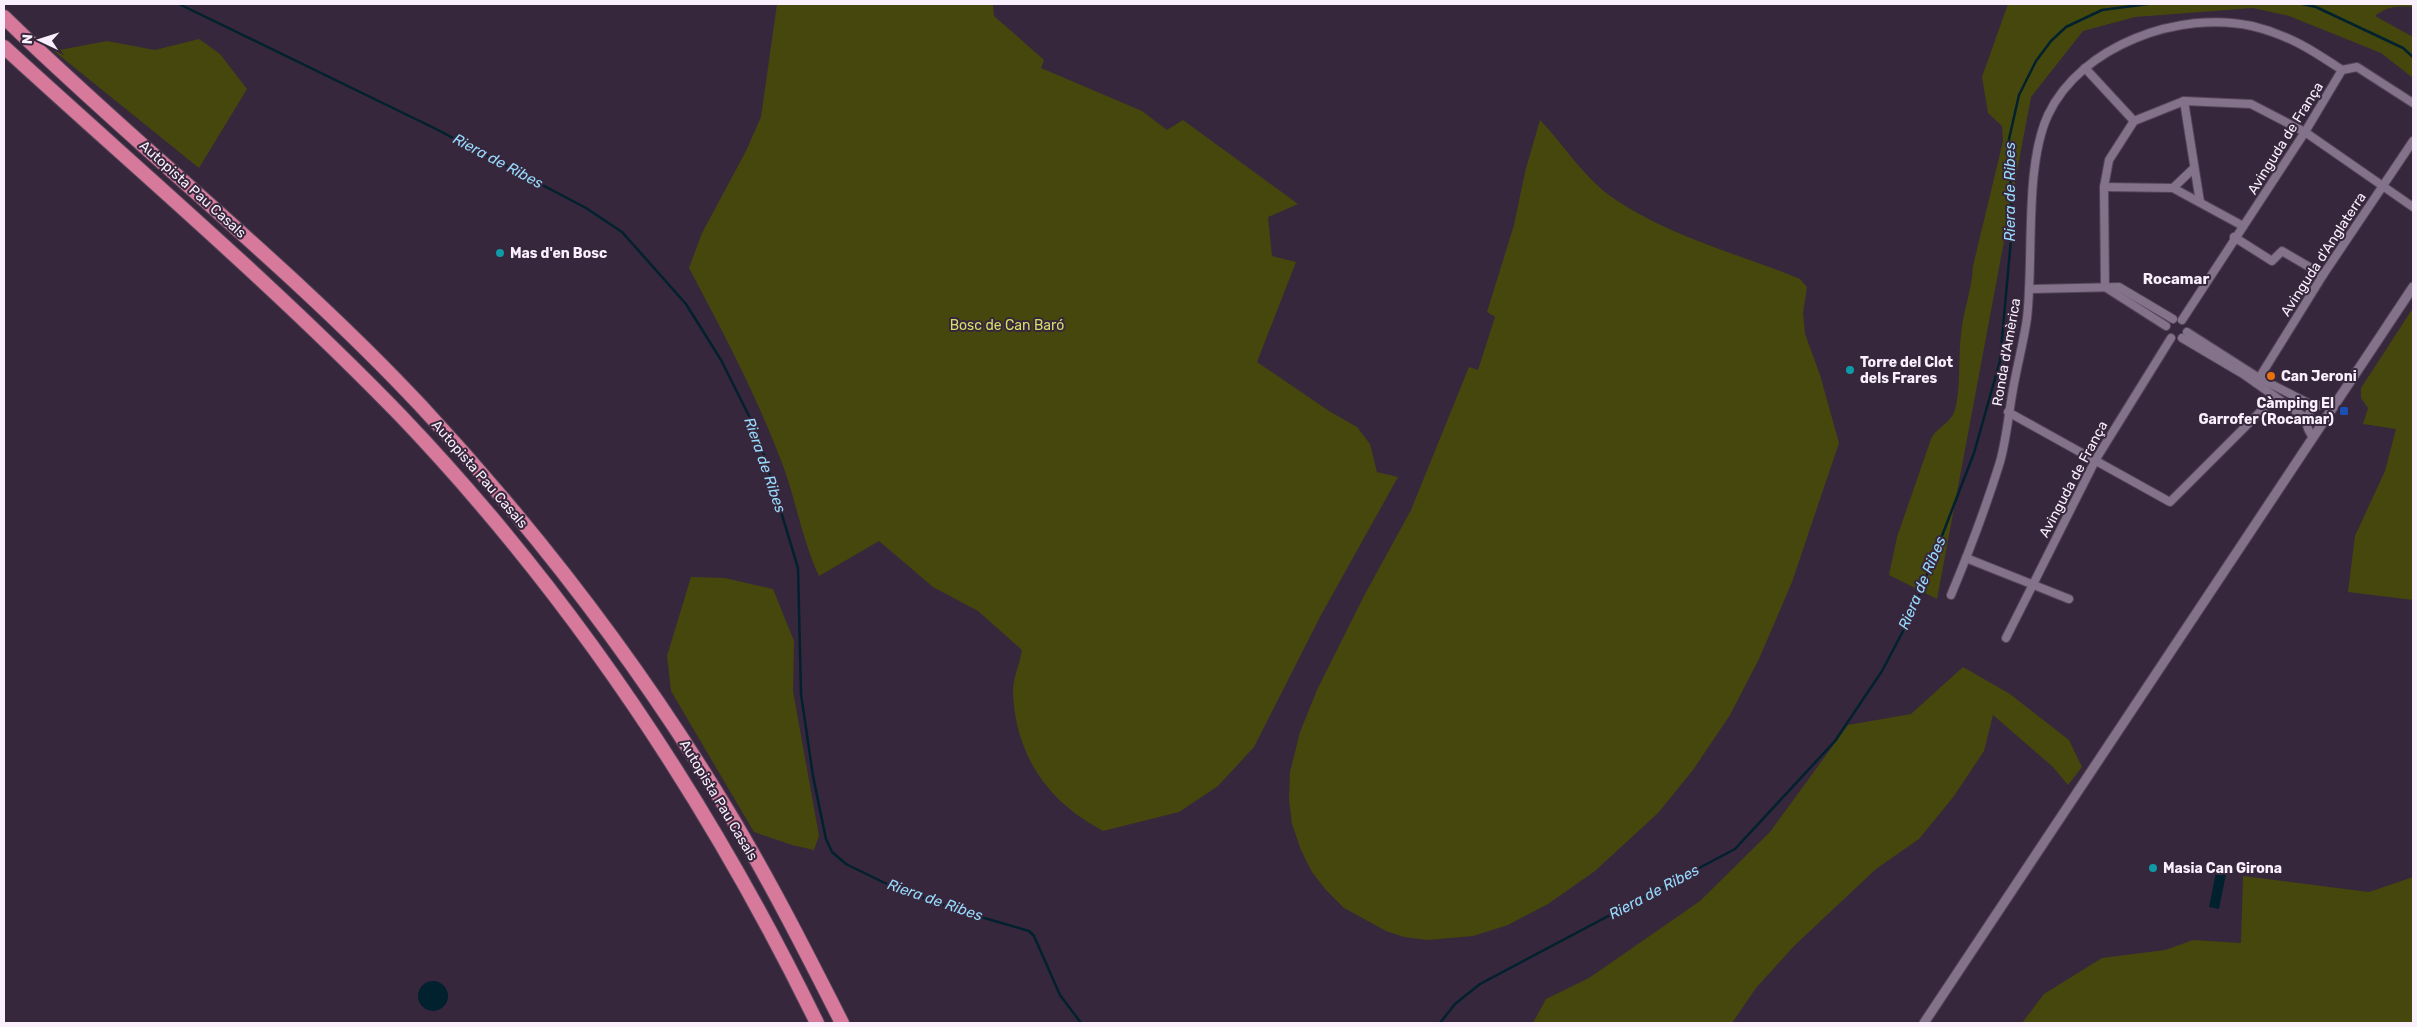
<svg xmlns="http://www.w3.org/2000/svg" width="2417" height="1027" viewBox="0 0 2417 1027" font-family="Rubik,sans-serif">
<rect width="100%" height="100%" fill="#37273c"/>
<g fill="#45470d">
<path d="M777 4H993L994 16 1044 60 1041 68 1142 111 1167 130 1183 120 1298 204 1268 217 1272 256 1296 262 1257 362 1329 411 1357 427 1370 444 1377 472 1398 477 1320 617 1254 747 1218 786 1179 812 1103 831C1092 824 1080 818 1071 810 1034 781 1014 738 1013 691 1013 678 1020 663 1022 650L978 611 933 587 879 541 819 576C803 542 797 506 785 471 759 400 724 334 689 268L702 233 746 151 761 117Z"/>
<path d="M2008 4H2413V7C2398 6 2388 6 2375 16L2413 37V78L2381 53 2289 16 2253 8 2135 17 2083 31 2031 97 1937 599 1889 575 1897 537 1931 439C1936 428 1951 423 1955 410 1961 388 1958 358 1961 334 1963 311 1972 290 1973 266L2003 141 2002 126 1988 113 1982 77Z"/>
<path d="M199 39 220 54 247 89 199 168 54 51 107 41 155 50Z"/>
<path d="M1540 120C1564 145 1582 175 1609 195 1666 236 1737 253 1800 279L1807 287 1803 313 1805 334 1820 375 1839 443 1792 582 1759 659 1730 715 1693 770 1658 813 1595 871 1548 904 1508 925 1473 936 1428 940 1404 937 1386 931 1344 908 1325 889 1312 872 1301 850 1292 824 1289 799 1290 772 1300 732 1317 690 1365 594 1411 510 1469 367 1478 370 1495 317 1487 312 1514 225 1525 172Z"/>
<path d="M2413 308V600L2348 592 2355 536 2385 471 2396 429 2363 424 2368 408 2361 398V388Z"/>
<path d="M691 577 725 578 773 589 794 641 793 691 819 836 814 850 792 845 754 832 671 691 667 656Z"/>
<path d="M1963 667 2010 694 2069 740 2082 767 2068 785 2053 767 1993 715 1984 751 1954 796 1919 839 1876 869 1794 946 1756 988 1732 1023H1533L1546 999 1589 978 1700 901 1770 832 1848 725 1911 714Z"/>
<path d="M2243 876 2369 892 2413 877V1023H2022L2044 994 2102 958 2165 950 2193 940 2241 943Z"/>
</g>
<g fill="#02212e">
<path d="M2216 872 2226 874 2219 909 2209 907Z"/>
<circle cx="433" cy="996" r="15"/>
</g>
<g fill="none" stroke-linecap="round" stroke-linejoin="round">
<g stroke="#02212e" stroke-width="2.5">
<path d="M179 4 436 129 586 208 622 232 686 304 721 360 757 432 798 568 801 694 813 776 826 839 832 852 846 864 893 887 967 913 1029 931 1034 936 1060 995 1081 1023"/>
<path d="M2302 4 2316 7 2403 48 2413 57"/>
<path d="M1440 1023 1455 1004 1480 984 1735 849 1835 741 1882 671 1911 616 1974 453 2000 361 2012 228 2009 139 2019 95 2036 61 2051 41 2066 27 2102 10 2148 4"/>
</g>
<g stroke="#534557" stroke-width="10">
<g id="minor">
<path d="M2085 68 2134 121"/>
<path d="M2342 70 2357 67 2413 103"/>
<path d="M2184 101 2200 202"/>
<path d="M2104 187 2173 188 2194 168"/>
<path d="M2173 188 2243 226"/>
<path d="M2234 237 2272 261 2282 251 2323 275"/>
<path d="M2105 287 2104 187 2109 160 2134 121 2184 101 2251 104 2305 132 2413 207"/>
<path d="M2105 287 2166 326"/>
<path d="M2029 289 2119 287 2173 319"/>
<path d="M2182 320 2305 132 2342 70"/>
<path d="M2187 332 2259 378 2314 406"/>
<path d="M2182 338 2243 374 2307 419"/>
<path d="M2256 383 2323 275 2413 141"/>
<path d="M2008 412 2170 502 2275 397"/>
<path d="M2313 437C2304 426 2305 417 2314 406L2335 403"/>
<path d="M1966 558 2069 599"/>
<path d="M1951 595C1969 552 1986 507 2000 462 2007 437 2009 409 2014 384 2018 362 2024 340 2027 318 2034 259 2024 167 2048 115 2081 45 2180 10 2252 26 2289 35 2312 50 2342 70"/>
<path d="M2006 638 2096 459 2171 338"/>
</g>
</g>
<g stroke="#534557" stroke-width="11">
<path id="tertiary" d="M1924 1023 2413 287"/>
</g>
<g stroke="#534557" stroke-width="16">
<g id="motorway">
<path d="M4 17C140 150 291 267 421 406 537 531 641 667 729 813 770 881 806 952 842 1023"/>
<path d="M4 47C137 169 274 285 400 415 570 593 709 802 817 1023"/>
</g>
</g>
<use href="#minor" stroke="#84718a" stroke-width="8"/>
<use href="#tertiary" stroke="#84718a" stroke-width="9"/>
<use href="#motorway" stroke="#d6799b" stroke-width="14"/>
</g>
<g fill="#0f9aa8" stroke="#37273c" stroke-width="2">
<circle cx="500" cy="253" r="5"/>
<circle cx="1850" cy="370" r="5"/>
<circle cx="2153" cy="868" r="5"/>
</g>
<circle fill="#e8710a" stroke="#37273c" stroke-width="2" cx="2271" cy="376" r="5"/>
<rect fill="#1a4fb4" stroke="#37273c" stroke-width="2" x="2339" y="406" width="10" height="10" rx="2.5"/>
<g text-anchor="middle" stroke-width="4" stroke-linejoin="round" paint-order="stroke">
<g font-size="14" fill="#f9effd" stroke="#37273c">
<text transform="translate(2285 138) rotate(-58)" y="5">Avinguda de França</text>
<text transform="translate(193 189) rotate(42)" y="5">Autopista Pau Casals</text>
<text transform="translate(2323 254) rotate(-57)" y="5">Avinguda d'Anglaterra</text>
<text transform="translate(2006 352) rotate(-80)" y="5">Ronda d'Amèrica</text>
<text transform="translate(480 474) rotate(49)" y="5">Autopista Pau Casals</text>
<text transform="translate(2073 479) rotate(-62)" y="5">Avinguda de França</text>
<text transform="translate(719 800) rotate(59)" y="5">Autopista Pau Casals</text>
</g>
<g font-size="14" font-weight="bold" fill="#f9effd" stroke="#37273c" text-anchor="start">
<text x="510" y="258">Mas d'en Bosc</text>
<text x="1860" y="367">Torre del Clot<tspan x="1860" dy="16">dels Frares</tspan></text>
<text x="2281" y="381">Can Jeroni</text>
<text x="2334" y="408" text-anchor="end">Càmping El<tspan x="2334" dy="16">Garrofer (Rocamar)</tspan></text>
<text x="2163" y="873">Masia Can Girona</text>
</g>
<g font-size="14" fill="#d6dc68" stroke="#37273c">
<text x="1007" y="330">Bosc de Can Baró</text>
</g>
<g font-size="15" font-style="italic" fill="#96d9fc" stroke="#37273c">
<text transform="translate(498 161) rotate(28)" y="5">Riera de Ribes</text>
<text transform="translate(2010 192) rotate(-90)" y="5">Riera de Ribes</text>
<text transform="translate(765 465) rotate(71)" y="5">Riera de Ribes</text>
<text transform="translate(1922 583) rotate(-67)" y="5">Riera de Ribes</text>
<text transform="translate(1654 892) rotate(-28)" y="5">Riera de Ribes</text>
<text transform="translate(935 900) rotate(19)" y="5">Riera de Ribes</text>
</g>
<g font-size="15" font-weight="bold" fill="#f9effd" stroke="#37273c">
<text x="2176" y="284">Rocamar</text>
</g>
</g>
<rect width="2417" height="1027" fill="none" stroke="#f9effd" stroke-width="10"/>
<g transform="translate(40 40) rotate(274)" stroke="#37273c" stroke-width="4" paint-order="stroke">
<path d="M0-4L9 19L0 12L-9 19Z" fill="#f9effd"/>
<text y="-8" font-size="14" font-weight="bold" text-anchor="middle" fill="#f9effd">N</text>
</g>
</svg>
